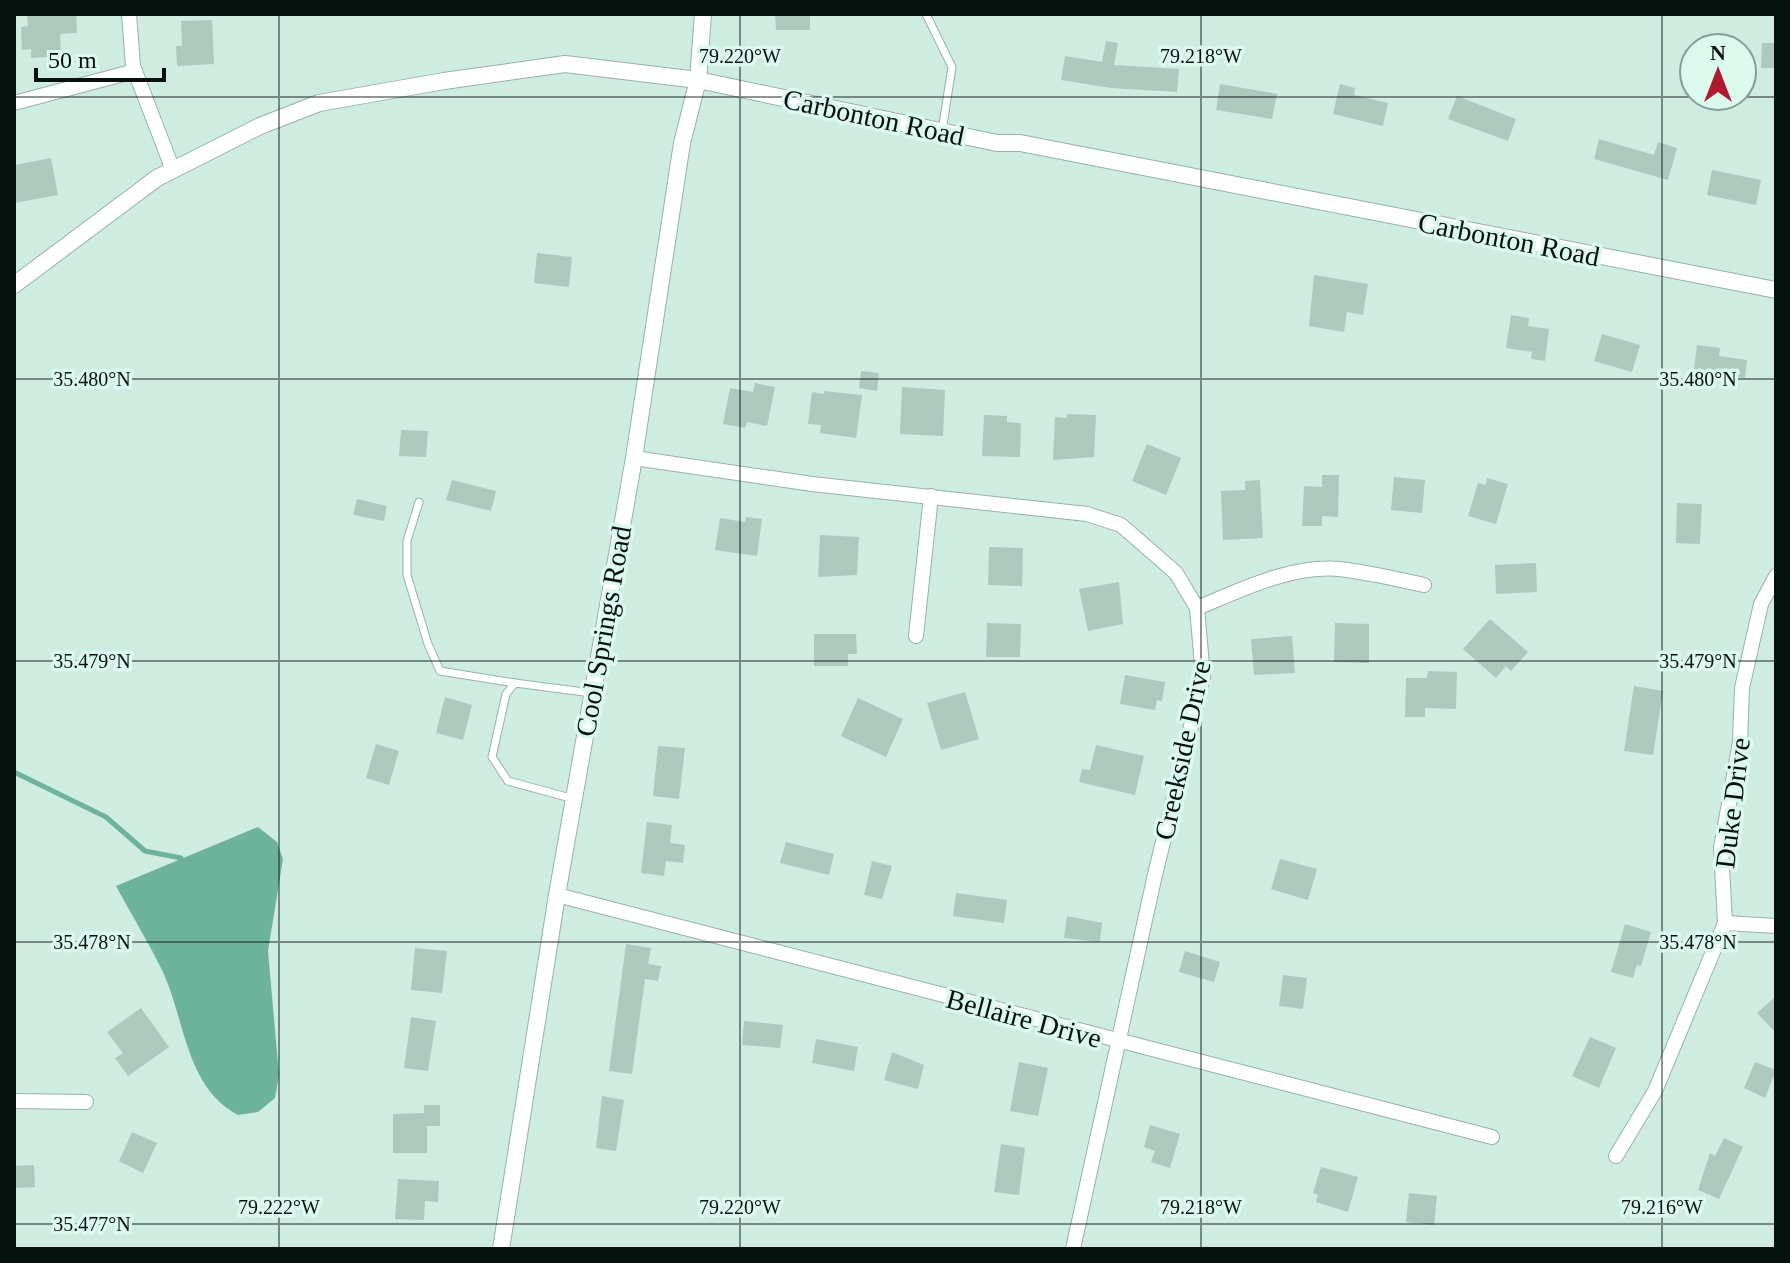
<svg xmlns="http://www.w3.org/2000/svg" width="1790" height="1263" viewBox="0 0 1790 1263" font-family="Georgia,serif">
<rect width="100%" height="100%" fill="#cfece1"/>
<path fill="#6db39c" d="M258 827 277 842 283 859 268 951 279 1075 275 1098 258 1112 238 1115C186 1088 185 1020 163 972 149 943 131 914 116 886Z"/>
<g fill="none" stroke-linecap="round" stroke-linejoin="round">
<path stroke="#6db39c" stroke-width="5" d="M14 772 106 817 145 851 181 858V862"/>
</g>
<g fill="#acc9be">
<path d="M27 14H76L77 33 60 34 61 56 31 58V49L22 50 21 27 28 26Z"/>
<path d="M775 14H810V30H776Z"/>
<path d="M212 20 214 64 177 66 176 46H182L181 21Z"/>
<path d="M1106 41 1118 43 1114 65 1179 69 1177 92 1111 88 1061 80 1065 56 1102 62Z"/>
<path d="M1762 43H1776V68H1761Z"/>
<path d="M1220 84 1277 94 1272 119 1216 110Z"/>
<path d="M1340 84 1355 88 1354 95 1388 103 1383 126 1333 114Z"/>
<path d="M1457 96 1516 119 1508 141 1448 119Z"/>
<path d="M1599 139 1654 155 1658 142 1677 148 1668 180 1594 159Z"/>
<path d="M51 158 58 195 14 203V165Z"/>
<path d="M1712 170 1761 180 1756 205 1707 195Z"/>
<path d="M537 253 572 257 569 287 534 283Z"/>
<path d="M1314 275 1368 284 1363 315 1347 312 1344 332 1309 326Z"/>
<path d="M1511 315 1529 318 1528 326 1549 329 1545 361 1531 359 1532 352 1506 348Z"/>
<path d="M1602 334 1640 345 1632 372 1594 361Z"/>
<path d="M1697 345 1720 348 1719 356 1747 360 1745 378 1709 374 1708 388 1692 386Z"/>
<path d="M861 371 879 373 877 391 859 388Z"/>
<path d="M755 383 775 387 767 426 747 422 745 428 723 424 730 388 753 392Z"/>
<path d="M902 387 945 390 943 436 900 434Z"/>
<path d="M824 391 862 395 856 438 820 433 821 425 808 424 812 392 824 394Z"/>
<path d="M1067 414 1096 415 1094 457 1053 460 1055 417 1067 418Z"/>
<path d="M984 415 1007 416V422L1021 423 1020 457 982 456Z"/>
<path d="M401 430 428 431 426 457 399 456Z"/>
<path d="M1147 444 1181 458 1166 495 1132 481Z"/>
<path d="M1322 475H1339L1338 517 1322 516V526H1302L1304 486 1322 487Z"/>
<path d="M1394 477 1425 480 1422 513 1391 510Z"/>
<path d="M1487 478 1508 484 1496 524 1468 516 1478 483 1486 485Z"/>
<path d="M452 480 496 491 491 511 446 500Z"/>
<path d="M1260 480 1263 538 1223 540 1221 491 1245 490V481Z"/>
<path d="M357 499 387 506 384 521 353 515Z"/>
<path d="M1677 503 1702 504 1700 544 1676 543Z"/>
<path d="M746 517 762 519 757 556 715 550 720 518 745 522Z"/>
<path d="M820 535 859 537 857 575 818 577Z"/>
<path d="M989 547 1023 548 1022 586 988 585Z"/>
<path d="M1536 563 1537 592 1496 594 1495 565Z"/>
<path d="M1119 582 1123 624 1088 631 1079 589Z"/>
<path d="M1490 619 1528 652 1511 671 1506 666 1496 678 1463 649Z"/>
<path d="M987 623 1021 624 1020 657H986Z"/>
<path d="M1335 623 1369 624V663L1334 662Z"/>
<path d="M814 634H856L857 654H848V666H814Z"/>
<path d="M1292 636 1295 673 1254 675 1251 639Z"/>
<path d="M1428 671 1457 672 1456 709 1425 708V717H1405L1406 678H1427Z"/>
<path d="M1125 675 1165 682 1162 701 1157 700 1155 710 1120 704Z"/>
<path d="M1634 686 1663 691 1653 755 1624 751Z"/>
<path d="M965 692 979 739 941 750 927 703Z"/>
<path d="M445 697 472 705 463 740 436 733Z"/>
<path d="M858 698 903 719 886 757 841 736Z"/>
<path d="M376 744 399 751 389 785 366 778Z"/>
<path d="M1096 745 1144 756 1135 795 1079 782 1082 769 1090 770Z"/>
<path d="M658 746 685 748 679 799 653 796Z"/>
<path d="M647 822 672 825 670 843 685 845 683 863 666 861 664 876 641 873Z"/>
<path d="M786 842 834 854 829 875 780 863Z"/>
<path d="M1280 859 1317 869 1308 900 1271 889Z"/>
<path d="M872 861 892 866 882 899 864 895Z"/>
<path d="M956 893 1007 900 1004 923 953 916Z"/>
<path d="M1067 916 1102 923 1100 942 1064 938Z"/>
<path d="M1625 924 1651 932 1641 966 1637 965 1633 978 1611 972Z"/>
<path d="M626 944 651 948 648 964 661 966 658 981 645 979 632 1074 609 1071Z"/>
<path d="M415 948 447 951 442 993 411 990Z"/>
<path d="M1185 951 1220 962 1214 982 1179 972Z"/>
<path d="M1283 975 1307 978 1303 1009 1279 1006Z"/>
<path d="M1776 996V1033L1757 1013Z"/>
<path d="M141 1008 169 1047 128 1076 115 1058 123 1053 107 1032Z"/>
<path d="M411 1017 436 1021 428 1071 404 1068Z"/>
<path d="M744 1021 783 1025 780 1048 742 1045Z"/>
<path d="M1590 1037 1616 1048 1599 1088 1572 1076Z"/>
<path d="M816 1039 858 1047 854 1071 812 1063Z"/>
<path d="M892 1052 924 1065 918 1089 884 1080Z"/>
<path d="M1019 1062 1048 1068 1038 1116 1010 1111Z"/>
<path d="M1755 1062 1776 1070 1765 1098 1744 1088Z"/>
<path d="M602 1096 624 1100 616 1151 596 1148Z"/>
<path d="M424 1105H440V1126H427V1153H393V1114L424 1113Z"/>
<path d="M1150 1125 1180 1134 1170 1168 1151 1162 1155 1151 1144 1147Z"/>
<path d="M132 1132 157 1143 143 1173 119 1161Z"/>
<path d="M1724 1138 1743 1147 1719 1199 1698 1190 1710 1153 1715 1156Z"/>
<path d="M1001 1144 1025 1148 1019 1195 994 1192Z"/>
<path d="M34 1165 35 1187 14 1188V1166Z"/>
<path d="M1321 1167 1358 1177 1348 1212 1316 1202 1318 1195 1313 1193Z"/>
<path d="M398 1179 439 1181 438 1202 425 1201 424 1220 395 1219Z"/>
<path d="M1409 1193 1437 1196 1434 1225 1406 1222Z"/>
</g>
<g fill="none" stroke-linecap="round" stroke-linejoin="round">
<g stroke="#96b2a8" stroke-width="9">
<g id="service">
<path d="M926 14 952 67 942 131"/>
<path d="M419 502 407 541V575L428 644 440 671 515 683"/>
<path d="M574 799 508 781 492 757 506 694 515 683 592 693"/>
</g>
</g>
<g stroke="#96b2a8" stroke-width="16">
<g id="minor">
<path d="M129 14 133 66 173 170"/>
<path d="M14 103 135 71"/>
<path d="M634 458 812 484 1087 514 1121 525 1176 573 1197 608 1203 677 1154 879 1073 1249"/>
<path d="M1197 608C1241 590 1290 565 1339 569 1367 572 1396 579 1424 585"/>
<path d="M916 636 931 496"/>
<path d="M557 895 1492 1137"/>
<path d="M1725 923 1776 926"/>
<path d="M14 1101 86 1102"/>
<path d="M1616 1156 1655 1091 1725 923 1721 848 1740 742 1742 688 1761 604 1776 576"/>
</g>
</g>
<g stroke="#96b2a8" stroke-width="18">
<g id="tertiary">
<path d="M14 285 157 178 260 126 319 103 444 81 565 64 698 80 997 143H1020L1776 290"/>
<path d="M501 1249 557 895 634 458 682 143 698 80 703 14"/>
</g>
</g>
<use href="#service" stroke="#fff" stroke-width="7"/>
<use href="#minor" stroke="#fff" stroke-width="14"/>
<use href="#tertiary" stroke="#fff" stroke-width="16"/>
</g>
<path fill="none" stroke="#06100d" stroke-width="2" stroke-opacity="0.45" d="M279 14V1249M740 14V1249M1201 14V1249M1662 14V1249M14 97H1776M14 379H1776M14 661H1776M14 942H1776M14 1224H1776"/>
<g text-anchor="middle" stroke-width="7" stroke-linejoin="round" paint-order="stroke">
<g font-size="28" fill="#06100d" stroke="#dcf9ee">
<text transform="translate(874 117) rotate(12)" y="10">Carbonton Road</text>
<text transform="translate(1509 239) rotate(11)" y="10">Carbonton Road</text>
<text transform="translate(603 631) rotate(-80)" y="10">Cool Springs Road</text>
<text transform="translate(1182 750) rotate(-78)" y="10">Creekside Drive</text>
<text transform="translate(1732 803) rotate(-83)" y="10">Duke Drive</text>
<text transform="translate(1024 1018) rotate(15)" y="10">Bellaire Drive</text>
</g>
</g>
<g font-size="20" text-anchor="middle" fill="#06100d" stroke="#dcf9ee" stroke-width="7" stroke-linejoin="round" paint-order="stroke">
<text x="740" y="63">79.220°W</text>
<text x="1201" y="63">79.218°W</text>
<text x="92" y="386">35.480°N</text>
<text x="1698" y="386">35.480°N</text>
<text x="92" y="668">35.479°N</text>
<text x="1698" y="668">35.479°N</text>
<text x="92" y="949">35.478°N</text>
<text x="1698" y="949">35.478°N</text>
<text x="279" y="1214">79.222°W</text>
<text x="740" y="1214">79.220°W</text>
<text x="1201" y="1214">79.218°W</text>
<text x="1662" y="1214">79.216°W</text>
<text x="92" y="1231">35.477°N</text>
</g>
<rect width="1790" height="1263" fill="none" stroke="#06100d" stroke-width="32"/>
<g transform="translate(1718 72)"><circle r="38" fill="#dcf9ee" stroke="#869c94" stroke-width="2"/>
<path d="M0-6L14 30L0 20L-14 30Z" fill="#ae1b2f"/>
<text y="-12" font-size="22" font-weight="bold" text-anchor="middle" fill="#06100d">N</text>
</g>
<path d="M36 68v12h128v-12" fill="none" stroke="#06100d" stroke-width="4"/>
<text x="48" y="68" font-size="24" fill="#06100d" stroke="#dcf9ee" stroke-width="6" paint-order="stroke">50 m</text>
</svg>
